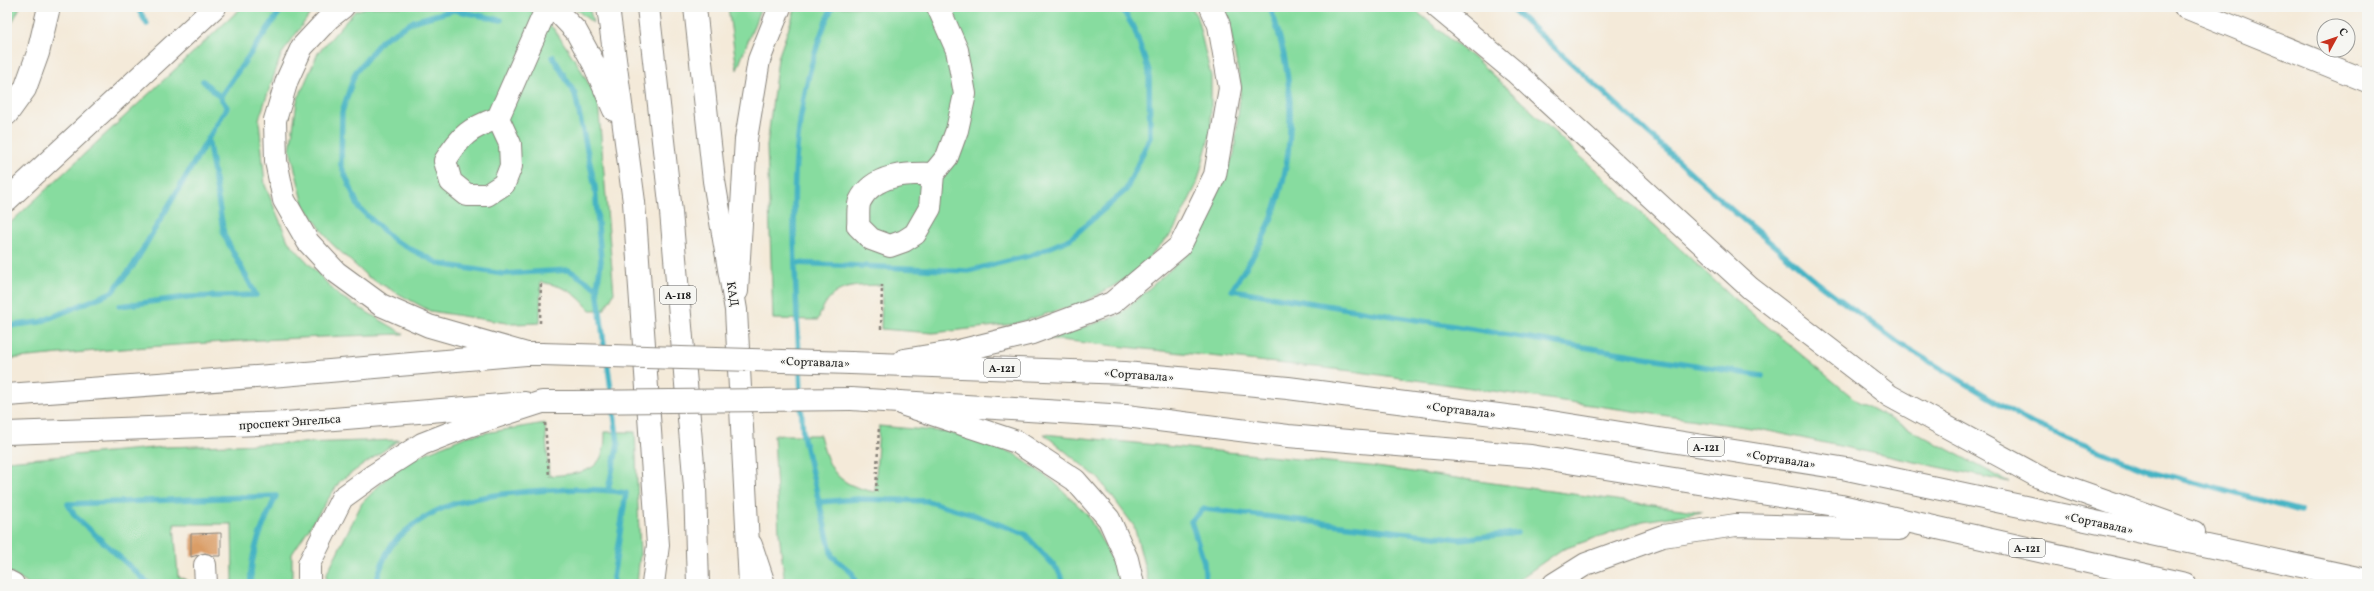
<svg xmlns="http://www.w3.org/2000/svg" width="2374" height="591" viewBox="0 0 2374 591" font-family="Vollkorn,serif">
<rect width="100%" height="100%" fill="#f6f6f2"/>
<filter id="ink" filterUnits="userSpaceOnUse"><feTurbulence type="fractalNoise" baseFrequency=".025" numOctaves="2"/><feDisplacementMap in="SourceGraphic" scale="8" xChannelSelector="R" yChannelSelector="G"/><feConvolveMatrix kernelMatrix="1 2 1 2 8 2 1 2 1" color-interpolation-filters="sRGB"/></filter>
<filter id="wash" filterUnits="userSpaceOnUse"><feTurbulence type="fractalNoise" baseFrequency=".012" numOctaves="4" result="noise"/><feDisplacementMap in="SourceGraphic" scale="16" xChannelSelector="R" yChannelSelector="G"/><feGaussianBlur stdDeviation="0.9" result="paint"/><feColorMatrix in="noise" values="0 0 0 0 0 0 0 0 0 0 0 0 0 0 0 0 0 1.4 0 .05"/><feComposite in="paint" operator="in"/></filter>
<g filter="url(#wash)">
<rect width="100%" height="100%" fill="#f4ead9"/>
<g fill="#87dc9f" stroke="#527c5e">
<path d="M7 7H20L7 33Z"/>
<path d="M242 7H315L281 55 259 119 265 185 288 241 338 295 404 334C272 338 139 346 7 359V226Z"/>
<path d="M368 7H526L554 29 579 66 598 101 614 293 604 310H590C574 291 565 287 541 282L540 323 513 324 430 311 368 277 331 243 304 205 290 150 297 101 318 53 355 11Z"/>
<path d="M573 7H589L593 23Z"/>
<path d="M728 7H761L737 70Z"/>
<path d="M796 7H1191L1197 17 1211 76V130L1197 184 1173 232 1131 276 1085 302 1014 324 933 333 881 329 882 285C849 286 829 285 818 320L773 319 767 146 778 58Z"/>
<path d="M1222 7H1411L1481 64 1732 297 1857 401 2009 482 1759 429 1352 371 1050 339 1119 315 1190 252 1234 154 1241 87 1229 23Z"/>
<path d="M545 423 549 476C584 473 606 473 605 432H635L640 554 637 584H327L326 575 362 503 400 464 467 436Z"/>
<path d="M879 426 948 432 1013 453 1053 481 1087 514 1119 572 1120 584H785L779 533 774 435H820C829 472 838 485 875 492Z"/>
<path d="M1044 434 1369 466 1703 512 1643 521 1561 550 1512 584H1149L1134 526 1099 479Z"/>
<path d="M399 440 340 481 292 554V584H230L233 580 232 524H174L178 576 194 584H28L7 571V461L164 447Z"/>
</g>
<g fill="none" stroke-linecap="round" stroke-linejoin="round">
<g stroke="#47b4c4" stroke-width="5.5">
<path d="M137 7 147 24"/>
<path d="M1270 7C1298 82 1298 165 1263 238 1254 256 1242 273 1232 290L1762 376"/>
<path d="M1510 7 1732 210 1818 283 1897 342 2033 424 2144 469 2300 511"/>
<path d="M501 20 454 10 414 21 382 40 355 73 342 112 341 165 359 208 395 241 440 264 503 274 569 270 597 288"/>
<path d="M553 57 575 94 595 187 601 261 597 288 605 352"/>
<path d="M203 81 220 97"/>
<path d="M795 263 968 271 1032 255 1070 239 1126 190 1150 137 1149 71 1134 28 1121 7"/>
<path d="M119 306 187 297 256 295 224 235 208 138"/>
<path d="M7 326 40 322 112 292 133 266 227 107 220 97 283 7"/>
<path d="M799 357C794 239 782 117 832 7"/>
<path d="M607 360 612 397"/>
<path d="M800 366 801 395"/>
<path d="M801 404 803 435 832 556 852 573 856 584"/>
<path d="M608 490 618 443 613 406"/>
<path d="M819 502 858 499 927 501 977 516 1025 534 1058 570 1064 584"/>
<path d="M149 584 75 516 68 504 276 496C264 523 249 553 251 584"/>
<path d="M376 584C379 570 386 550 396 540 414 522 440 506 465 501 507 491 583 485 626 493L613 578 615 584"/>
<path d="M1206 584 1204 562 1191 521 1204 509 1460 539 1517 533"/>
</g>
</g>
<g id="blocks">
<path fill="#da9d66" d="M221 533V556H213L205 553 191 557V534Z"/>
</g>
</g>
<g filter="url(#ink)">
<use href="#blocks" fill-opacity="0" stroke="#88837a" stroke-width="1"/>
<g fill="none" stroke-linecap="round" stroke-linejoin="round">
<g stroke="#88837a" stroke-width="24">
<g id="minor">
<path d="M2185 7 2367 81"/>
<path d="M7 114 25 89 38 53 49 7"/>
<path d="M498 118 510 144 511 166 504 184 487 195H467L451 182 445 161C461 135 470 128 498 118L547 7"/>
<path d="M933 174C907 173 873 174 860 201 857 207 859 219 858 226L871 239 890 246 904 241 915 234 930 208 933 174 947 157 957 130 965 94 957 50 938 7"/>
<path d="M205 565 206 584"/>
</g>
</g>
<g stroke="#88837a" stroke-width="24">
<g id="major">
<path d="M7 200 215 7"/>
<path d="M737 291 746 139 759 60 780 7"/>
<path d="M904 360 959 351 1032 333 1112 303 1180 246 1215 175 1230 88 1219 25 1211 7"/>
<path d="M7 395 283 375 526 354"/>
<path d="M905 405 1017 442 1075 480 1109 519 1127 559 1133 584"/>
<path d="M7 433 286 423 525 403"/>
<path d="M751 545 764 584"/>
<path d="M7 581 13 584"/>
</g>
</g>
<g stroke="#88837a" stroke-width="24">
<g id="highway">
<path d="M343 7 329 18 302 47 287 80 275 120 276 161 284 200 308 242 336 272 381 305 429 326 527 354H541"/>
<path d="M553 7 576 31 594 64 614 110"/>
<path d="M608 7 634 202 658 545 653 584"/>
<path d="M648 7 671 212 695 487 698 584"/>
<path d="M695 7 714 181 736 310 750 584"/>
<path d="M1437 7 1515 72 1750 288 1890 396 2039 477 2194 532"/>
<path d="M851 363 1125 373 1288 388 1539 420 1847 469 2367 580"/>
<path d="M851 399 1126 416 1288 436 1531 456 1841 506 2185 584"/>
<path d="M309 584V564L342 498 374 475 422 444 468 426 542 402H573"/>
<path d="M1554 584 1586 564 1663 536 1736 525 1899 529"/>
</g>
</g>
<g stroke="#88837a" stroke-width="2.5" stroke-dasharray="3 3" stroke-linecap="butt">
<path d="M540 323 541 282"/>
<path d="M881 329 882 285"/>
<path d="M545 423 549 477"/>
<path d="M876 492 879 426"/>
</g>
<use href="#minor" stroke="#fff" stroke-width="22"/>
<use href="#major" stroke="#fff" stroke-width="22"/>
<use href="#highway" stroke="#fff" stroke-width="22"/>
<g stroke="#88837a" stroke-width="24" stroke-linecap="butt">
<g id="highway-bridge">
<path d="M541 354 851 363"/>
<path d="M573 402 851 399"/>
</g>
</g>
<use href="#highway-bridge" stroke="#fff" stroke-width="22"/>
</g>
</g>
<g text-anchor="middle" stroke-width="3" stroke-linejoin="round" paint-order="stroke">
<g fill="#f6f6f2" stroke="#5d5d5c" stroke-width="1">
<rect x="660" y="286" width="36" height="18" rx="3"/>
<rect x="984" y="359" width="36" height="18" rx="3"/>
<rect x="1688" y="438" width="36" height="18" rx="3"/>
<rect x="2009" y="539" width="36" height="18" rx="3"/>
</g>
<g font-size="11" font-weight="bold" fill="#1c1c1c">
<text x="678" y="299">А-118</text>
<text x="1002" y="372">А-121</text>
<text x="1706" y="451">А-121</text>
<text x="2027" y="552">А-121</text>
</g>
<g font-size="12" fill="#1c1c1c" stroke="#f6f6f2">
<text transform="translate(733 294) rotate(81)" y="4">КАД</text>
<text transform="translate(815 362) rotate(2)" y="4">«Сортавала»</text>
<text transform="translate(1139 375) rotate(4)" y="4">«Сортавала»</text>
<text transform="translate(1461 410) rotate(7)" y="4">«Сортавала»</text>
<text transform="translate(290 422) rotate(-4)" y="4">проспект Энгельса</text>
<text transform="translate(1781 459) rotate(9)" y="4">«Сортавала»</text>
<text transform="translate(2099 523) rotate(12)" y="4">«Сортавала»</text>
</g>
</g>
<rect width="2374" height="591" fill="none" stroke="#f6f6f2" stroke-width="24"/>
<g transform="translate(2336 38) rotate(50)"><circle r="19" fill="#f6f6f2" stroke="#9f9f9c"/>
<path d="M0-3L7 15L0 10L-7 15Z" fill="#c8321e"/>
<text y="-6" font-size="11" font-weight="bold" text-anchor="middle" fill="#1c1c1c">С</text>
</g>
</svg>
